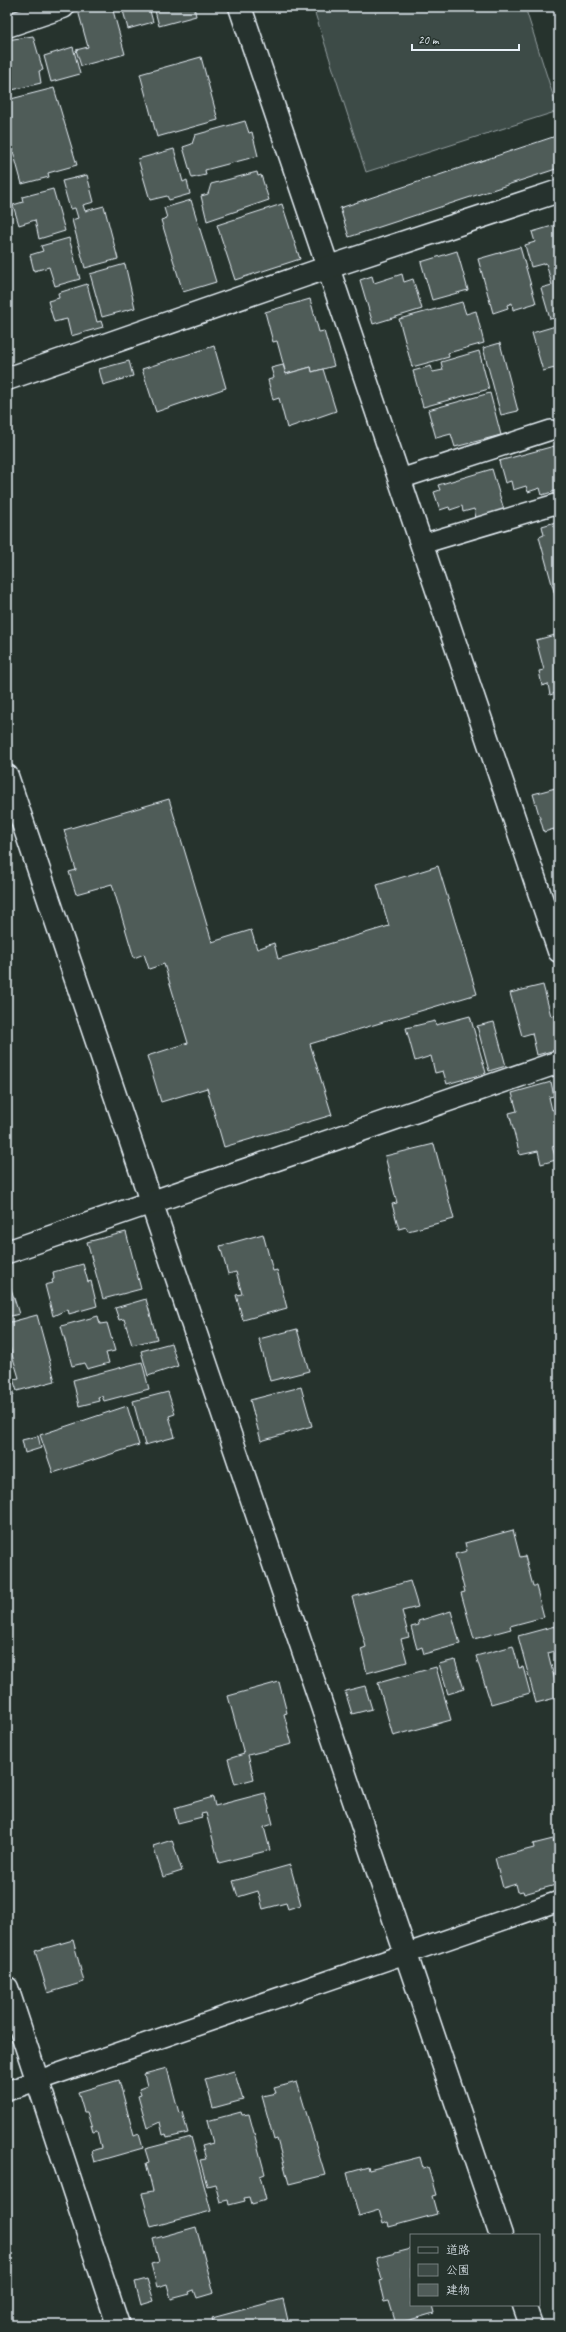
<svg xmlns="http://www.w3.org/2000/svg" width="566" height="2332" viewBox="0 0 566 2332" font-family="Caveat,'Klee One',sans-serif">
<rect width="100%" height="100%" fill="#26332d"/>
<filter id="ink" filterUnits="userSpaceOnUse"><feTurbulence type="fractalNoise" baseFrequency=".025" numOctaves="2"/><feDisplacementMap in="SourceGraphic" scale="8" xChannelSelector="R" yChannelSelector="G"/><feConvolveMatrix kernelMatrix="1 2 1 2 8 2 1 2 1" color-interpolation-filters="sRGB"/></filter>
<g filter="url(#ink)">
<path fill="#3e4b47" stroke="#939ea0" d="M313 7H525L558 111 366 172Z"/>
<g fill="#505c59" stroke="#e8f1f8">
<path d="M77 7H112L125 54 81 66 76 50 88 47Z"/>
<path d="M122 7H149L153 22 128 29Z"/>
<path d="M154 7H194L196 16 159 26Z"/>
<path d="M33 36 43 70 39 71 41 83 8 91 7 40Z"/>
<path d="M73 47 80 74 51 82 44 56Z"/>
<path d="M201 57 218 120 157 137 140 74Z"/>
<path d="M54 88 77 165 48 173 49 177 22 184 7 129V100Z"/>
<path d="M245 121 249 133 252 132 258 156 205 170 206 175 192 178 183 147 192 144 195 135Z"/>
<path d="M559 135V168L349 237 340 208Z"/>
<path d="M174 149 183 182 187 180 190 194 169 200 167 196 150 200 138 159Z"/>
<path d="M257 172 258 176 261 175 269 200 207 221 201 196 208 194 211 184Z"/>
<path d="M87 175 94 202 83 205 85 211 104 206 118 259 85 268 72 220 78 218 75 208 70 209 62 181Z"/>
<path d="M53 189 65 231 39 239 35 220 19 225 13 205 23 202 22 197Z"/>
<path d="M191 200 216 282 183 292 161 220 167 218 164 208Z"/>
<path d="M282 204 300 259 235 280 217 225Z"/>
<path d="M559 224V317L550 319 541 288 552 285 546 263 531 267 525 245 535 242 532 232Z"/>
<path d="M69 238 80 279 55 286 49 267 34 271 30 255 43 251 41 246Z"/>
<path d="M520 247 536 303 513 310 512 303 507 305 508 308 493 313 478 259Z"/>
<path d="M457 251 468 290 432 300 421 262Z"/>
<path d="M125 264 135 308 102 317 90 274Z"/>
<path d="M402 274 404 282 413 279 422 309 373 324 360 280 372 276 374 283Z"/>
<path d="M87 284 97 322 101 321 103 327 71 336 67 319 54 322 48 301 59 298 58 293Z"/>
<path d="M310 299 319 332 324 331 334 366 312 372 311 367 286 374 277 341 273 342 265 312Z"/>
<path d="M462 302 466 314 476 311 484 343 448 353 449 357 412 367 399 319Z"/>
<path d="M559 325V367L543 371 532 333Z"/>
<path d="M500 343 518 411 501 415 483 348Z"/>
<path d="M214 346 226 388 156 412 142 369Z"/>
<path d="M479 351 489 389 423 407 413 371 431 366 433 372 443 370 441 362Z"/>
<path d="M129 361 133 376 103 385 99 369Z"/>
<path d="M283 365 286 374 311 367 312 372 323 369 336 411 287 428 279 398 273 400 268 380 274 378 271 368Z"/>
<path d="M490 393 501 435 455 447 451 434 436 438 428 410Z"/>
<path d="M558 445 559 490 542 495 540 488 528 492 526 486 513 490 511 481 505 483 499 461Z"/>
<path d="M492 469 504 510 476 518 474 509 463 512 462 506 450 510 449 507 440 510 434 492 440 490 438 485Z"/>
<path d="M559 521V605L558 606 539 537 544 535 542 526Z"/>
<path d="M559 634V692L550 695 548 684 542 686 539 671 544 670 536 640Z"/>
<path d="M559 787V835L556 836 554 829 544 832 533 794Z"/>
<path d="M169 799 212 942 251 930 257 949 274 943 278 959 389 926 377 885 438 866 477 994 310 1044 332 1115 224 1147 207 1088 161 1102 147 1056 188 1043 164 964 149 969 144 954 134 958 112 884 76 894 69 872 76 870 64 830Z"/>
<path d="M543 985 551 1016 555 1015 559 1031V1049L537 1055 532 1033 522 1036 510 993Z"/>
<path d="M470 1016 486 1073 447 1084 443 1071 435 1073 431 1056 415 1061 406 1028 435 1021 436 1025Z"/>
<path d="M494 1022 506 1066 489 1071 477 1026Z"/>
<path d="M551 1082 554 1096 549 1097 552 1110 558 1108 559 1111V1144L552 1146 556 1160 541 1164 538 1151 520 1155 509 1113 517 1111 512 1093Z"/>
<path d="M434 1144 454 1219 408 1231 406 1227 399 1229 392 1204 397 1203 385 1156Z"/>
<path d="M126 1232 141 1289 103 1299 87 1242Z"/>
<path d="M263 1234 273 1271 277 1270 287 1308 243 1320 236 1295 242 1294 236 1272 228 1274 220 1246Z"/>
<path d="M83 1264 88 1282 91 1281 97 1306 69 1314 68 1309 53 1316 45 1285 53 1283 52 1280 54 1279 53 1272Z"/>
<path d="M7 1276 19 1314 7 1317Z"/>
<path d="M146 1299 157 1339 132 1345 124 1319 119 1320 115 1308Z"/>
<path d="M37 1315 55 1381 17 1391 13 1379 19 1378 10 1348 7 1349V1323Z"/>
<path d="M98 1316 100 1324 107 1323 115 1351 106 1353 109 1363 87 1369 84 1363 72 1366 61 1326Z"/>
<path d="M297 1329 309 1371 270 1381 259 1339Z"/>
<path d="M171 1343 178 1366 148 1376 141 1351Z"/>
<path d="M142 1362 149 1389 104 1401 102 1396 98 1397 99 1401 79 1406 73 1380Z"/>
<path d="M7 1371 14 1396 7 1398Z"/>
<path d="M301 1387 312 1426 261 1441 250 1400Z"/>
<path d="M168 1392 175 1414 169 1416 175 1437 145 1445 133 1401Z"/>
<path d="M127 1406 139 1445 53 1473 40 1435Z"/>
<path d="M38 1436 41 1448 25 1453 22 1440Z"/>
<path d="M513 1530 520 1557 525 1556 533 1586H536L544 1617 510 1626 511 1629 474 1639 461 1593 465 1592 455 1554 467 1551 465 1543Z"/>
<path d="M410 1581 418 1607 402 1611 409 1637 401 1639 407 1662 367 1673 361 1649 366 1647 352 1597Z"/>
<path d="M451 1611 460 1644 424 1654 422 1647 417 1649 411 1627 419 1625 418 1621Z"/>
<path d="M555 1626 559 1650 548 1653 559 1697 536 1703 518 1636Z"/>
<path d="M513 1646 519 1668 523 1667 530 1693 491 1704 476 1656Z"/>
<path d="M455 1660 464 1689 448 1694 439 1664Z"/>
<path d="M436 1667 451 1720 393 1736 378 1683Z"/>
<path d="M279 1682 287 1713 284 1714 292 1744 248 1755 254 1779 235 1784 228 1759 244 1754 228 1696Z"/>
<path d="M365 1686 372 1709 352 1714 345 1691Z"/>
<path d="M265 1793 273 1824 264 1827 270 1850 219 1863 206 1813 201 1814 202 1817 178 1823 174 1808 213 1797 215 1806Z"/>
<path d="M553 1839 559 1859V1884L524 1894 523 1891 518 1892 516 1884 503 1888 495 1858 534 1848 533 1844Z"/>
<path d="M172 1840 182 1871 163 1877 153 1846Z"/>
<path d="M290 1865 301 1905 288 1909 286 1903 263 1909 258 1891 238 1897 233 1881Z"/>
<path d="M73 1940 84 1982 48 1993 35 1951Z"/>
<path d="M167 2068 179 2113 182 2112 188 2133 167 2138 166 2134 163 2135 160 2122 147 2128 138 2096 141 2095 139 2089 147 2086 144 2074Z"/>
<path d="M234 2071 243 2100 213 2108 205 2079Z"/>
<path d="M119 2080 134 2136 139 2134 143 2148 94 2162 91 2151 101 2148 97 2131 93 2132 87 2112H84L78 2092Z"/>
<path d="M297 2082 325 2175 289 2184 277 2139 274 2140 262 2096 276 2093 274 2088Z"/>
<path d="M241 2112 242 2115 249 2114 265 2174 260 2176 266 2200 252 2204 250 2197 244 2198 245 2201 229 2205 228 2200 220 2202 215 2184 207 2186 200 2160 206 2159 202 2146 213 2143 207 2121Z"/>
<path d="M191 2137 211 2211 151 2227 142 2193 153 2191 146 2163 149 2162 145 2149Z"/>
<path d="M420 2157 423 2168 428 2167 436 2195 432 2196 437 2214 389 2227 388 2222 383 2224 379 2210 359 2216 347 2173 368 2167 369 2170Z"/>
<path d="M196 2227 214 2293 197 2298 194 2290 189 2292 190 2294 171 2299 167 2284 157 2287 151 2264 159 2262 153 2239Z"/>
<path d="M411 2249V2305H432L434 2313 396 2324 389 2301 384 2302 379 2281 382 2280 376 2258Z"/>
<path d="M147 2279 154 2301 141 2305 135 2282Z"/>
<path d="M283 2299 289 2325H214L212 2318Z"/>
<path d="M42 2319 43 2325H20Z"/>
<path d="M82 2321 83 2325H71Z"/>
</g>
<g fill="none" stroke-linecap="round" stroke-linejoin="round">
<g stroke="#e8f1f8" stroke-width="22">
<g id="lane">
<path d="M400 479 551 430"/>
<path d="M422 544 559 503"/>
<path d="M7 2091 559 1901"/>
</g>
</g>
<g stroke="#e8f1f8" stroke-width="25">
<g id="street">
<path d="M240 7 559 951"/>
<path d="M7 26 63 7"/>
<path d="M7 379 329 267 559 191"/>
<path d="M7 776 501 2235"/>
<path d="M7 1252 559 1062"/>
<path d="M7 1988 118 2325"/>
<path d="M524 2305 531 2325"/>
</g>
</g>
<use href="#lane" stroke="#26332d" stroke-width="19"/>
<use href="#street" stroke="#26332d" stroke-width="22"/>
</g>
</g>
<rect width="566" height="2332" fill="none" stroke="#26332d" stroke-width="24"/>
<rect x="12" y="12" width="542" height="2308" fill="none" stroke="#e8f1f8" stroke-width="1.5" filter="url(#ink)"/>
<rect x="410" y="2234" width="130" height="72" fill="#26332d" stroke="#747f7e"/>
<rect x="418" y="2247" width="20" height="6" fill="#26332d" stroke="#747f7e"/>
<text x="446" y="2254" font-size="12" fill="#e8f1f8">道路</text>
<rect x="418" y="2264" width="20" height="12" fill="#3e4b47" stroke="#747f7e"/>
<text x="446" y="2274" font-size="12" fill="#e8f1f8">公園</text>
<rect x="418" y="2284" width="20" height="12" fill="#505c59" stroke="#747f7e"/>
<text x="446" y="2294" font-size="12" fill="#e8f1f8">建物</text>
<path d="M412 44v6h107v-6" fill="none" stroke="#e8f1f8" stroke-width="2"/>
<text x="418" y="44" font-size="12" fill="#e8f1f8" stroke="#26332d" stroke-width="3" paint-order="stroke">20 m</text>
</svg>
